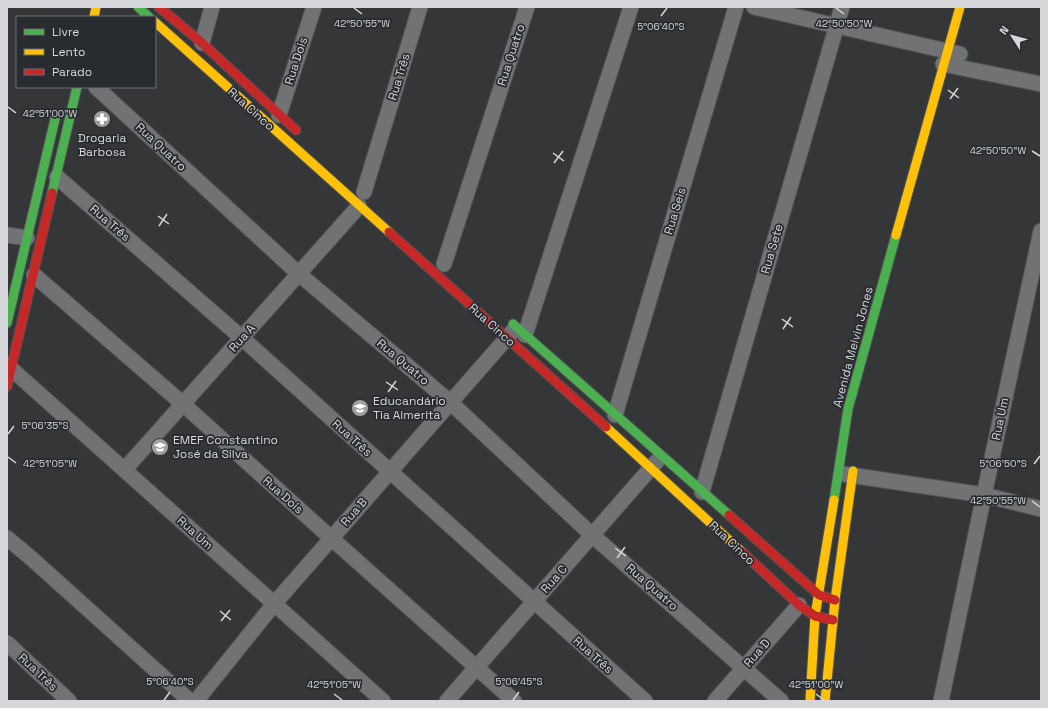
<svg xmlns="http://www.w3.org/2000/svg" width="1048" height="708" viewBox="0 0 1048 708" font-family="'Space Grotesk',sans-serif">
<rect width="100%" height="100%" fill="#343638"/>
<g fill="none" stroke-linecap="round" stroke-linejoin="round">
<g stroke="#515254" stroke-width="17">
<g id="street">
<path d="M754 7 960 54"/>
<path d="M202 43 212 7"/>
<path d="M943 64 1041 84"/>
<path d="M96 87 299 274 450 402 592 535 781 701"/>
<path d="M279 115 314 7"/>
<path d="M57 177 242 338 645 701"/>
<path d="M364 192 420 7"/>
<path d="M7 235 27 238"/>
<path d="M444 264 527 7"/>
<path d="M34 275 183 404 331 538 514 701"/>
<path d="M525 335 631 7"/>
<path d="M7 365 383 701"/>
<path d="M615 415 736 7"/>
<path d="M125 469 359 206"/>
<path d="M843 474 984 495 1041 509"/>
<path d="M702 492 842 7"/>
<path d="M7 538 31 558 190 701"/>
<path d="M7 643 69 701"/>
<path d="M196 701 274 604 513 331"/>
<path d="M447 701 657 461"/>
<path d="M715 701 799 605"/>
<path d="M941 701 984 495 1041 231"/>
</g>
</g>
<g stroke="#515254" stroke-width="11">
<g id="fast">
<path d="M138 7 149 17"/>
<path d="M52 193 77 87"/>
<path d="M7 323 56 115"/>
<path d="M513 324 729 515"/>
<path d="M834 500 848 409 896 235"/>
</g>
</g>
<g stroke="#515254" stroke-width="11">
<g id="slow">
<path d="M94 17 96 7"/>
<path d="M155 22 389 232"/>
<path d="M896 235 960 7"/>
<path d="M606 427 742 552"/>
<path d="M810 701 815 616 834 500"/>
<path d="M825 701 835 600 853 471"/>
</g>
</g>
<g stroke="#515254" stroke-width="11">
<g id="jam">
<path d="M159 7 202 43 296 130"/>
<path d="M389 232 606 427"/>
<path d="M7 386 52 193"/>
<path d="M729 515 819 595 835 600"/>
<path d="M742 552 799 605 815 616 833 620"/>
</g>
</g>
<use href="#street" stroke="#707274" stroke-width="15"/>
<use href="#fast" stroke="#4caf50" stroke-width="9"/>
<use href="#slow" stroke="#ffc107" stroke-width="9"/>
<use href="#jam" stroke="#c62828" stroke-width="9"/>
</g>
<path fill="none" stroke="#d5d7da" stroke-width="1.5" d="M354 8 362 14M836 8 844 14M661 16 667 8M948 90 959 98M950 99 958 88M8 107 16 113M1032 151 1040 156M553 153 564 161M554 163 563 151M158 216 169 224M159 226 167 214M782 319 793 327M783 329 791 317M386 382 398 390M388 392 396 381M8 434 14 426M8 457 16 463M1034 464 1040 456M1032 501 1040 507M615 548 626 556M617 558 625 547M220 611 231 620M221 621 230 610M334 694 342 700M816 694 824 700M164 700 170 692M513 700 519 692"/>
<defs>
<g id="pharmacy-disc" transform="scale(0.9)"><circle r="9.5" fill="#9d9fa1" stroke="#282b2f"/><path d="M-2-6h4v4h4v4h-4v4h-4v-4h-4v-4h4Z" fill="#fff"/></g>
<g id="school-disc" transform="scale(0.9)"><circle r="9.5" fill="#9d9fa1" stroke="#282b2f"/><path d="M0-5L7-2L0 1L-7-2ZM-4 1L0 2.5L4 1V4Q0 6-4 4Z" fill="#fff"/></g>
</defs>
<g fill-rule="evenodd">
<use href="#pharmacy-disc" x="102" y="119"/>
<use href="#school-disc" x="360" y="408"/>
<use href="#school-disc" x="160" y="447"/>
</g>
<g text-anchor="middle" stroke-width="3.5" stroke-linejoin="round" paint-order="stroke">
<g font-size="12" fill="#d5d7da" stroke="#282b2f">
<text transform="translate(511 55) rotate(-72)" y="4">Rua Quatro</text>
<text transform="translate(296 61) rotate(-72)" y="4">Rua Dois</text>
<text transform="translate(399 77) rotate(-73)" y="4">Rua Três</text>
<text transform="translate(251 109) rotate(42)" y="4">Rua Cinco</text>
<text transform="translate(161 147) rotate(43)" y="4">Rua Quatro</text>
<text transform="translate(675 211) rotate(-73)" y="4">Rua Seis</text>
<text transform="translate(110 223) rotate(41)" y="4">Rua Três</text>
<text transform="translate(772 249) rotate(-74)" y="4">Rua Sete</text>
<text transform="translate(492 325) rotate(42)" y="4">Rua Cinco</text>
<text transform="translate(242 338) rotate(-48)" y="4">Rua A</text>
<text transform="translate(853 347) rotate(-75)" y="4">Avenida Melvin Jones</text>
<text transform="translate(403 362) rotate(40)" y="4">Rua Quatro</text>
<text transform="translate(1000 419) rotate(-78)" y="4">Rua Um</text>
<text transform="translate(352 438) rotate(42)" y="4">Rua Três</text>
<text transform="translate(283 495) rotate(42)" y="4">Rua Dois</text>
<text transform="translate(354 512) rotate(-49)" y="4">Rua B</text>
<text transform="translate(195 533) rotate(42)" y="4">Rua Um</text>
<text transform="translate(732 543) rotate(43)" y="4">Rua Cinco</text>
<text transform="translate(554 579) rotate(-49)" y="4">Rua C</text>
<text transform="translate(652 587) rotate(41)" y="4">Rua Quatro</text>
<text transform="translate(757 653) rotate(-49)" y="4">Rua D</text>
<text transform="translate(593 655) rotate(42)" y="4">Rua Três</text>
<text transform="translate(38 672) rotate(43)" y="4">Rua Três</text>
</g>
<g font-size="12" fill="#d5d7da" stroke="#282b2f" text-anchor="start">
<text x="102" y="142" text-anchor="middle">Drogaria<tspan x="102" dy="14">Barbosa</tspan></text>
<text x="373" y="405">Educandário<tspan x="373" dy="14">Tia Almerita</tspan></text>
<text x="173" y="444">EMEF Constantino<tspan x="173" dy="14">José da Silva</tspan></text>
</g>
</g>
<g font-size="10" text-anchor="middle" fill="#d5d7da" stroke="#282b2f" stroke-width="3.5" stroke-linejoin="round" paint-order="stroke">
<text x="362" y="27">42°50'55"W</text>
<text x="844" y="27">42°50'50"W</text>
<text x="661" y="30">5°06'40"S</text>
<text x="50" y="117">42°51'00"W</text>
<text x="998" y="154">42°50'50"W</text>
<text x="45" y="429">5°06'35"S</text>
<text x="50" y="467">42°51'05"W</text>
<text x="1003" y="467">5°06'50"S</text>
<text x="998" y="504">42°50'55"W</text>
<text x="170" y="685">5°06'40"S</text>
<text x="519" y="685">5°06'45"S</text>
<text x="334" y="688">42°51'05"W</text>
<text x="816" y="688">42°51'00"W</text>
</g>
<rect width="1048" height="708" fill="none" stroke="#d5d7da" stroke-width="16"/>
<rect x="16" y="16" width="140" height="72" fill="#282b2f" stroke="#6d7073"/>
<rect x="24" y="29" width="20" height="6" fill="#4caf50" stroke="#6d7073"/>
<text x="52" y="36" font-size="12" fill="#d5d7da">Livre</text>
<rect x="24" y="49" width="20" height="6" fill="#ffc107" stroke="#6d7073"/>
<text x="52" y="56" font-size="12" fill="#d5d7da">Lento</text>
<rect x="24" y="69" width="20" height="6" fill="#c62828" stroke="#6d7073"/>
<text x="52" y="76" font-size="12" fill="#d5d7da">Parado</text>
<g transform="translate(1012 36) rotate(306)" stroke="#282b2f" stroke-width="3" paint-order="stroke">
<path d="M0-3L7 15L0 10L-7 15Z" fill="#d5d7da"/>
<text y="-6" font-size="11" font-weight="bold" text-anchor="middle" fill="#d5d7da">N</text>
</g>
</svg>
